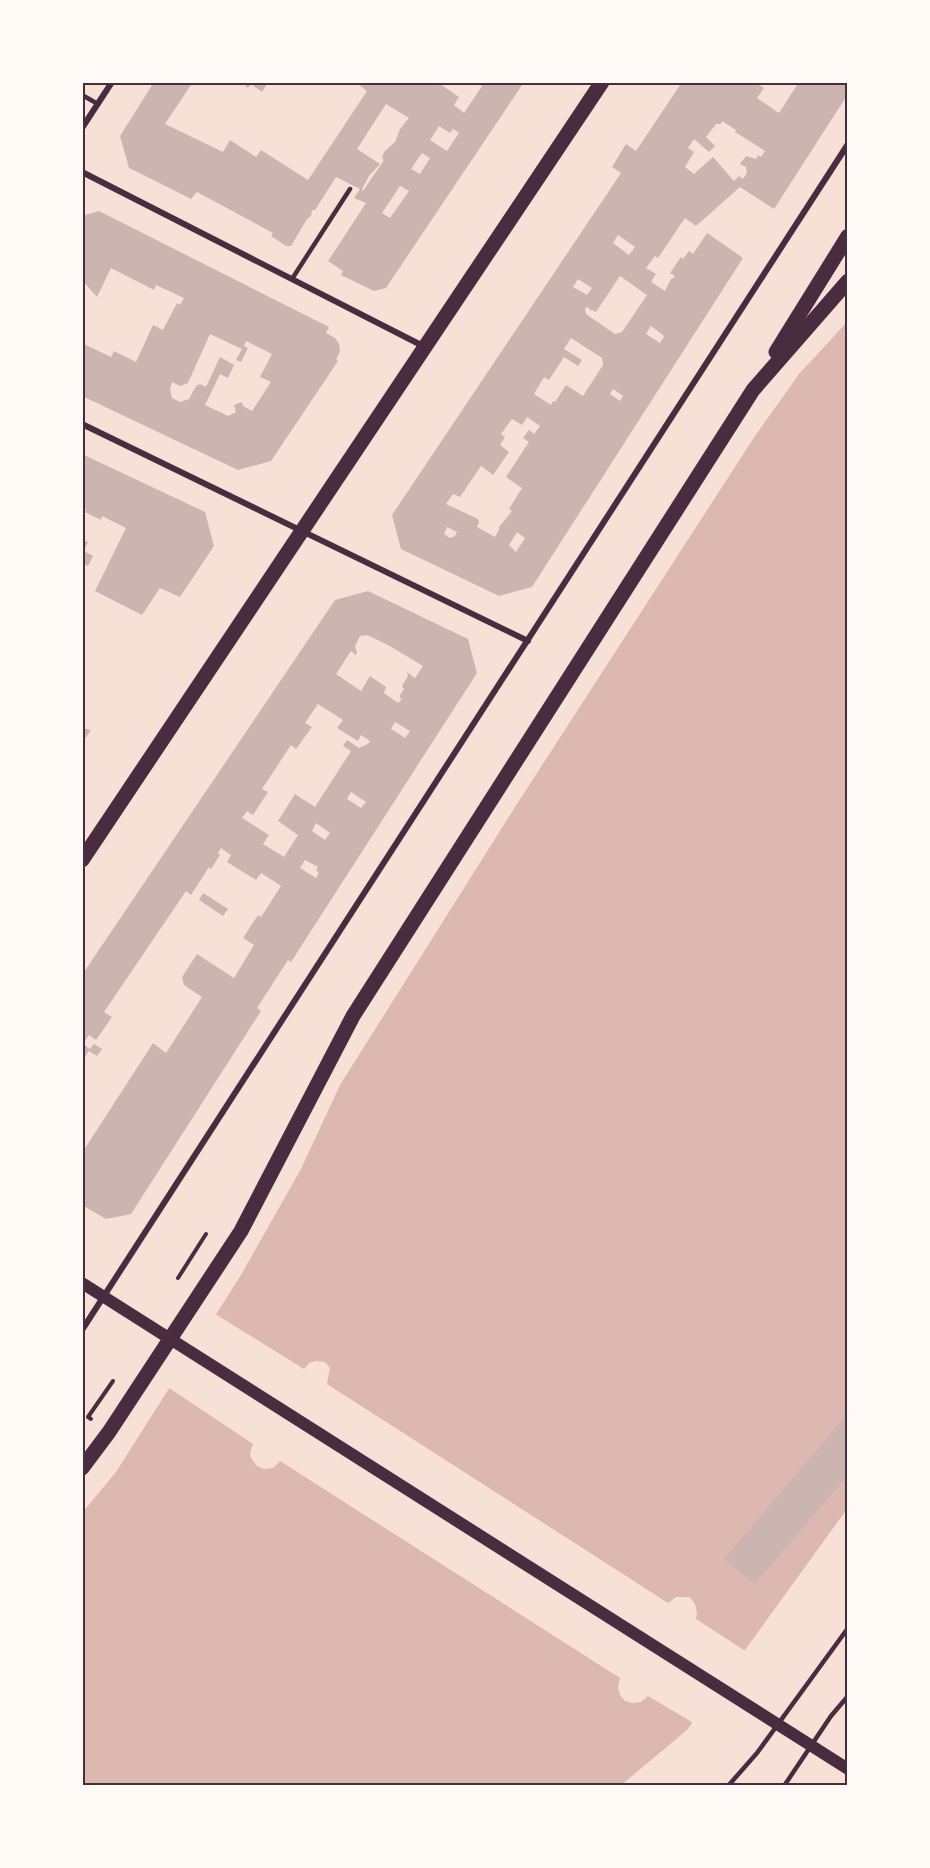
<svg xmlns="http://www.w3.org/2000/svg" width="930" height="1868" viewBox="0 0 930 1868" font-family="'DejaVu Sans',sans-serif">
<rect width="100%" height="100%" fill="#f7e1d7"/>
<path fill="#dcb8b0" d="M847 322V1509L687 1730 620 1786 83 1785 82 1513 116 1472 241 1275 301 1169 340 1085 517 804 753 439 799 374Z"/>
<path fill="#f7e1d7" d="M212 1312 304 1369 309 1363 316 1361 325 1362 330 1368 327 1384 668 1603 676 1597H690L695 1604 697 1613 696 1619 747 1652 695 1724 648 1696 641 1702 632 1703 625 1701 620 1695 618 1687 620 1678 280 1461 273 1468 264 1469 257 1466 251 1458 250 1453 253 1444 166 1386Z"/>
<g fill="#ccb4b1" fill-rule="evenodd">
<path d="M154 82H193L165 124 223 152 230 140 256 157 261 150 308 180 367 91 355 82H437L459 97 454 105 464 113 482 86 476 82H524L386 288 374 291 341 275 343 271 328 261 366 203 354 198 360 189 336 177 315 210H312L311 216 307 219 291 246H286L271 236 273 233 197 192 191 199 129 168 120 136ZM386 104 409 118 400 129 395 142 384 152 382 158 384 160 363 191 362 189 369 176 380 164 357 149ZM439 126 450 133 453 129 459 133 447 151 430 140ZM422 153 430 158 420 174 411 169ZM400 186 409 191 390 218 382 213Z"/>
<path d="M244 82H268L262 92 251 84 248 88 243 84Z"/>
<path d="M682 82H755L764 88 757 98 779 113 799 82H848V94L774 209 740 187 696 226 685 218 658 258 655 256 646 268 656 274 651 282 665 291 671 279H672L675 276 670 273 681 257 683 259 689 251 693 254 707 233 743 258 532 587 499 596 401 549 392 515 621 173 612 167 626 144 636 151ZM722 121 736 130 735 132 765 151 761 157 758 155 756 159 746 156 740 164 746 167 747 173 743 179 739 176 734 181 713 157 694 174 685 167 694 152 688 148 694 139 709 152 715 146 706 137 716 124H721ZM618 235 635 247 629 255 613 243ZM620 276 647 295 622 332 615 334 586 314 585 308 588 307 591 311 592 310 596 312ZM578 279 592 288 587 295 573 287ZM651 326 663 335 664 337 660 343 646 334ZM571 338 602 358 603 365 583 396 566 385 555 402 553 401 551 405 534 394 544 377 549 380 564 357 578 366 582 360 564 349ZM613 389 623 396 620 401 610 394ZM527 417 540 426 534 434 529 430 523 438 529 442 506 477 522 488 509 509 512 511 499 527V530L495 537 477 527 479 523 478 519 446 504 453 494 460 497 481 466 493 475 509 452 500 445 505 437 501 434 512 419 522 425ZM447 527 457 532 455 536 450 538 444 534ZM517 532 525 538 516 552 509 545Z"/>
<path d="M99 211 329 327 326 333 335 338 339 344 340 351 336 360 338 361 271 461 238 470 82 396V343L111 357 114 351 136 362 153 325 163 330 177 303 180 305 184 298 156 285 154 290 111 268 97 297 82 280V216ZM210 334 242 349 236 360 241 362 248 348 244 346 246 341 272 354 260 377 271 382 252 411 243 406 242 402 234 405 236 412 228 416 205 405 220 374 228 378 234 365 220 357 206 387 200 384 196 386 189 399 180 402 172 398 170 389 172 382 180 386 188 383Z"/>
<path d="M82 454 205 512 214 546 180 597 160 588 142 615 95 591 126 528 102 516 101 520 85 512 86 509 82 507Z"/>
<path d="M82 540 88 542 84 551 93 556 88 566 82 563Z"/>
<path d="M368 591 468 639 477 673 291 962 288 960 257 1008 261 1011 131 1214 106 1219 82 1205V1153L153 1043 166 1053 202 997 184 985 182 977 197 954 234 978 254 945 243 938 258 915 261 917 281 886 261 873 256 880 227 862 231 855 221 848 218 853 220 855 211 869 209 867 191 895 186 891 104 1012 112 1017 96 1040 89 1035 83 1044 90 1049 94 1044 102 1049 97 1056 89 1051 82 1061V975L335 600ZM367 635 388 645 423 666 415 678 407 672 408 676 402 686 404 689 400 695V698L402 699 398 703 384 693 386 687 370 676 361 691 336 674 351 651 356 655 357 653 355 646 360 636ZM318 704 343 720 337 728 358 741 361 735 370 741 368 744 359 748 347 740 343 746 351 751 315 807 295 794 278 821 298 835 284 857 263 844 269 835 242 818 247 811 253 815 268 792 262 789 291 745 296 749 312 727 305 723ZM395 722 410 731 405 738 391 729ZM351 792 366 802 361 808 347 799ZM316 823 330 833 325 840 312 831ZM305 860 318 867 316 870 319 873 316 878 300 868Z"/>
<path d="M82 728 91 730 82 743Z"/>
<path d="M203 893 228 909 223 916 199 900Z"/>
<path d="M848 1413V1475L755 1584 724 1559Z"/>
</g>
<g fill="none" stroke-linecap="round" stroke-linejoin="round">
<g stroke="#4a2c40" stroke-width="4">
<path d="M178 1278 206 1234"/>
<path d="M91 1419 88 1417 113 1381"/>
</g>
<g stroke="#4a2c40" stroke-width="4.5">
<path d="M82 95 98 104"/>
<path d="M292 279 350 189"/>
<path d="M728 1786 757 1753 848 1628"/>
<path d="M784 1786 831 1716 848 1696"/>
</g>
<g stroke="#4a2c40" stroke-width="6">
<path d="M82 128 112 82"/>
<path d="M82 172 425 347"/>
<path d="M82 424 528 641"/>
<path d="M82 1330 848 144"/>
</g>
<path stroke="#4a2c40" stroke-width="12" d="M82 1283 848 1769"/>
<g stroke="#4a2c40" stroke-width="15">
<path d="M776 352 848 236"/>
<path d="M82 860 602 82"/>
<path d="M82 1468 109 1432 241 1231 353 1016 753 390 848 281"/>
</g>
</g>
<rect width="930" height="1868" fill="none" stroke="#fffaf5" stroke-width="168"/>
<rect x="84" y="84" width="762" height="1700" fill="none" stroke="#4a2c40" stroke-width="2"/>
</svg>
